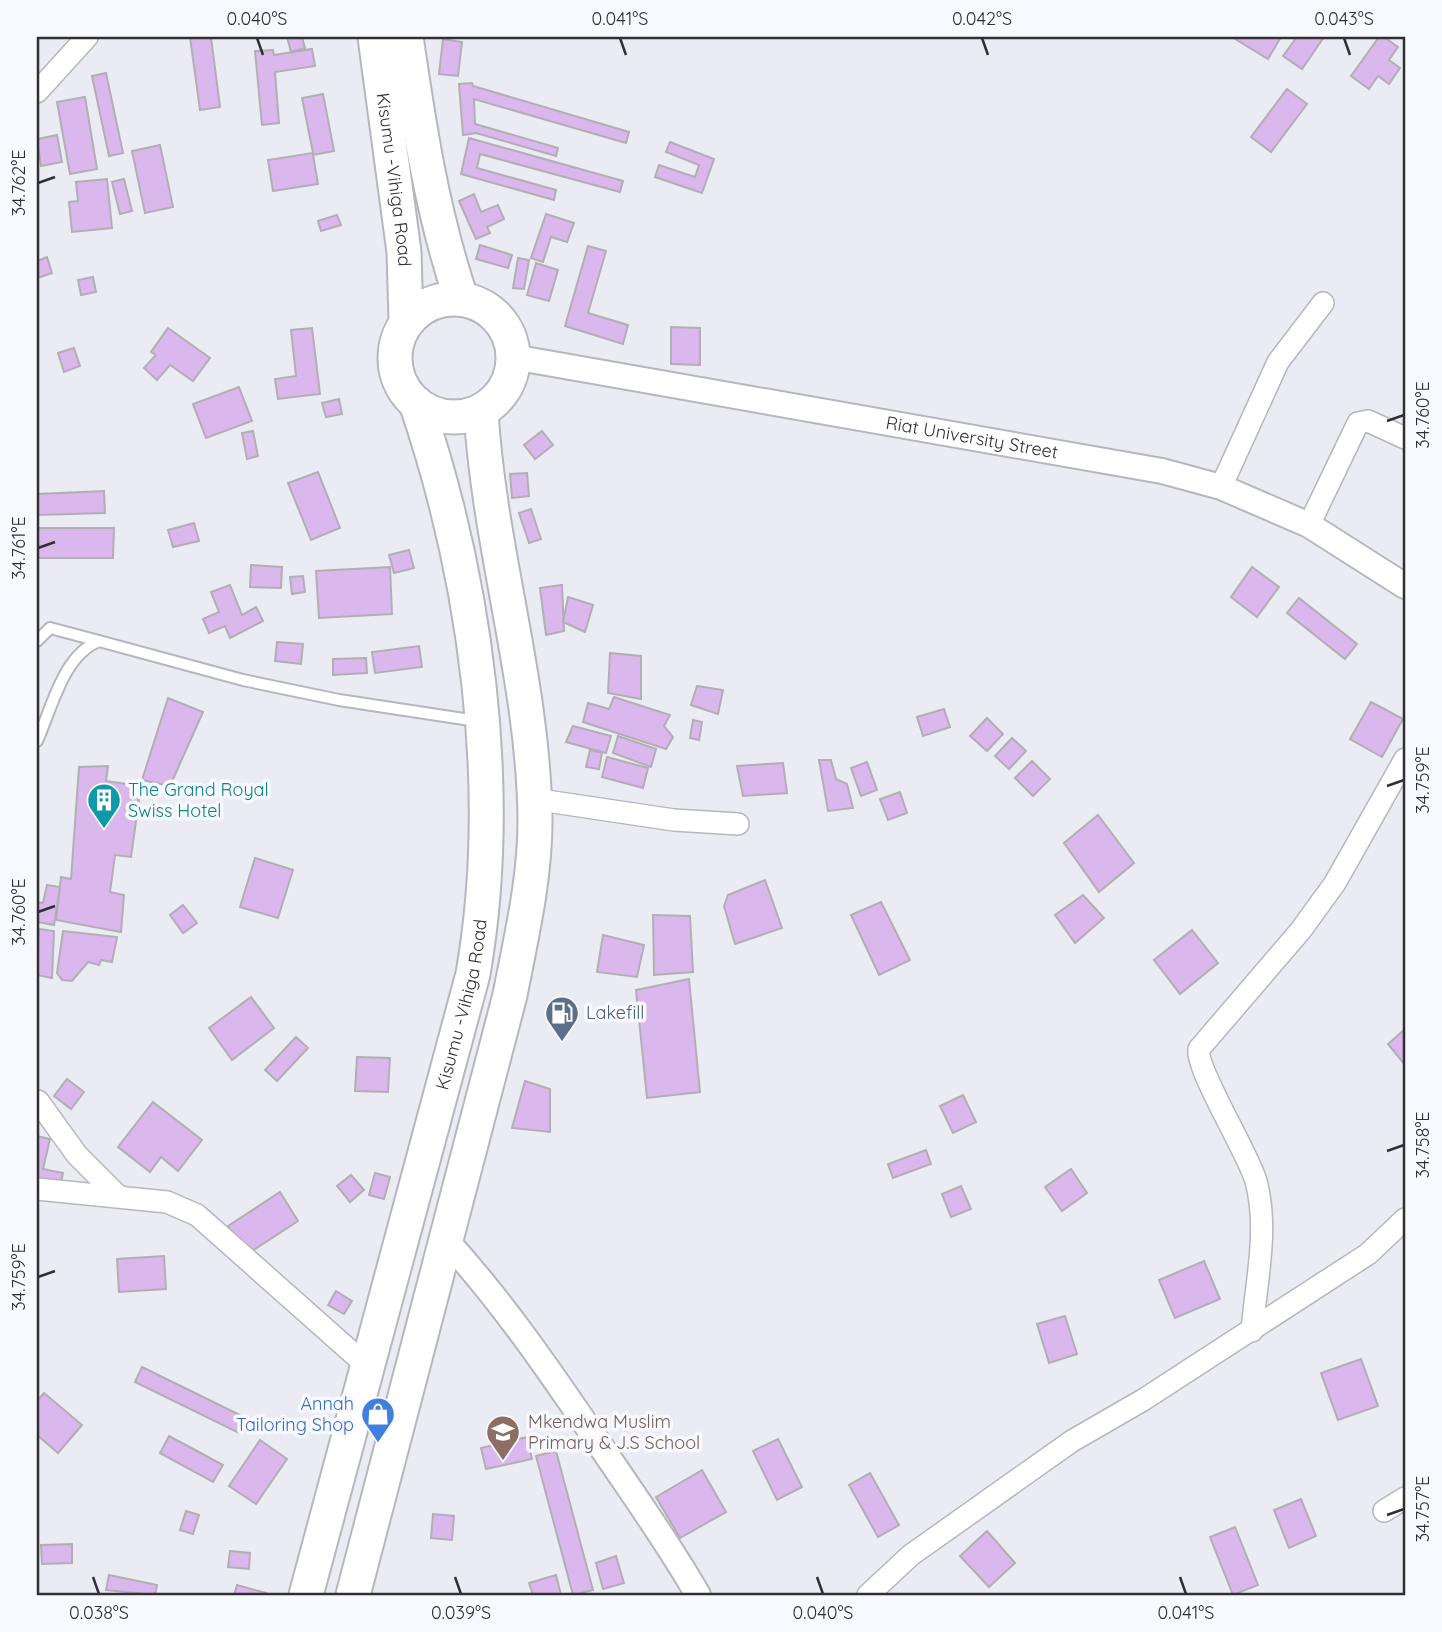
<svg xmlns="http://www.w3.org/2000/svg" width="1442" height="1632" viewBox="0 0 1442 1632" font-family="Quicksand,sans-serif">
<rect width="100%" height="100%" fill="#ebecf3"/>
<g fill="#dab7ed" stroke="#b2aeb4" stroke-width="2">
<path d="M190 37H211L220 107 200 110Z"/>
<path d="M287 37H302L305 48 291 52Z"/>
<path d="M1232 37H1281L1268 59Z"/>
<path d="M1297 37H1324L1302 69 1283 56Z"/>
<path d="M1379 37H1384L1398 47 1389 60 1400 68 1389 84 1378 76 1369 89 1351 76Z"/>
<path d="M443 39 462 42 458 76 439 74Z"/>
<path d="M312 49 315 66 275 72 279 123 262 125 255 51 273 50 274 55Z"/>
<path d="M106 73 123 153 109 156 92 76Z"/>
<path d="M472 83 473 86 629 132 626 143 474 99 475 124 558 148 556 156 476 133 463 135 459 84Z"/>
<path d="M1287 89 1307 104 1271 152 1251 137Z"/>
<path d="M323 94 334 151 313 155 318 184 273 191 268 160 313 153 302 98Z"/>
<path d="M85 97 97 169 70 174 57 102Z"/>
<path d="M57 135 62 162 41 166 37 139Z"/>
<path d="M469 138 623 181 620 192 480 154 477 168 556 190 554 200 461 174Z"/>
<path d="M670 142 714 159 702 193 655 177 659 165 695 177 699 165 666 152Z"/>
<path d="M160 145 173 207 145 213 132 151Z"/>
<path d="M107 179 112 228 72 232 69 202 78 201 76 182Z"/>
<path d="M124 179 132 211 120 214 112 182Z"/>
<path d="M474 194 481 212 498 205 504 219 487 227 490 233 476 239 459 201Z"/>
<path d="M546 214 574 223 567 242 551 237 543 262 531 258Z"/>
<path d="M337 215 341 225 321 231 318 221Z"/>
<path d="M480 245 512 255 508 268 476 259Z"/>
<path d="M588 246 606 251 588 313 628 325 623 344 565 326Z"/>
<path d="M47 257 52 273 37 278V261Z"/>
<path d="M518 258 529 260 524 289 513 288Z"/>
<path d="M536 263 558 270 549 301 527 295Z"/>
<path d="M93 277 96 292 81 295 78 280Z"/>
<path d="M671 327 700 328V365L671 364Z"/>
<path d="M168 328 210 358 193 381 170 365 157 380 144 368 156 355 151 352Z"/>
<path d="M312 328 320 394 278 399 275 379 296 376 291 330Z"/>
<path d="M74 348 80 366 64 372 58 353Z"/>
<path d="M239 387 252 421 206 438 193 404Z"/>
<path d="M339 399 342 414 326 417 322 403Z"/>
<path d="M253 431 258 456 247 459 242 433Z"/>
<path d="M542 431 553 445 535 459 524 445Z"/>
<path d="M318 472 340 528 311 540 288 483Z"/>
<path d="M527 473 529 496 512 498 510 474Z"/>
<path d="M104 491 105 513 37 515V494Z"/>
<path d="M531 509 541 539 529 543 519 513Z"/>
<path d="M194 523 199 541 173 547 168 530Z"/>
<path d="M37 528H114L113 558H37Z"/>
<path d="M409 550 414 568 394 573 389 555Z"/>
<path d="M251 565 282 567 281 588 250 587Z"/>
<path d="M390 567 392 614 319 618 316 571Z"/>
<path d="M1252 567 1279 587 1257 617 1231 597Z"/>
<path d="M303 576 305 592 292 594 290 577Z"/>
<path d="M230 585 242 615 256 607 263 621 230 638 225 626 209 633 203 619 219 612 211 592Z"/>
<path d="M562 585 564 631 546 635 540 588Z"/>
<path d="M568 597 593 605 585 632 563 622Z"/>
<path d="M1299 598 1357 644 1345 659 1287 613Z"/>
<path d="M277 642 303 644 301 664 275 661Z"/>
<path d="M419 646 422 667 375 673 372 652Z"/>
<path d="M610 653 641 656V699L608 693Z"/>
<path d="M366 658 367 673 333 675V659Z"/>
<path d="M697 686 723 690 718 714 691 705Z"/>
<path d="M614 697 670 715 664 726 673 737 666 749 583 722 588 703 609 709Z"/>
<path d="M168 698 203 712 170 786 142 780Z"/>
<path d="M1371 702 1403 719 1382 757 1350 739Z"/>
<path d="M944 709 950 727 923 736 917 717Z"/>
<path d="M987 718 1003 734 987 751 970 736Z"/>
<path d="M693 720 702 722 699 740 690 738Z"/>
<path d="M573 726 611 736 606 753 566 742Z"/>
<path d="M618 736 656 749 651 767 613 753Z"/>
<path d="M1012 738 1026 751 1009 769 995 756Z"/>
<path d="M590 750 602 753 599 769 586 767Z"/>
<path d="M607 757 648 768 643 788 602 777Z"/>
<path d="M819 760H831L836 779 847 784 853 808 828 811Z"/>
<path d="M1032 761 1050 779 1033 796 1015 778Z"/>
<path d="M867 762 877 790 861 796 851 768Z"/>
<path d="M783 763 787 793 743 796 737 766Z"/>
<path d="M108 766 106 781 141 786 131 857 115 855 110 892 124 895 121 932 56 920 61 877 71 879 79 767Z"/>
<path d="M900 792 907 813 888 820 880 799Z"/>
<path d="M1098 815 1134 863 1099 892 1064 843Z"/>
<path d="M255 858 293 870 278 918 240 907Z"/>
<path d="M765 880 782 928 735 944 724 906 728 895Z"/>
<path d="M47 885 60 887 54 925 37 922V902L43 903Z"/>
<path d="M1083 895 1104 918 1075 943 1055 915Z"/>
<path d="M881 902 910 960 879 975 851 915Z"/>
<path d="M183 905 197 923 183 933 170 915Z"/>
<path d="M653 915 690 916 693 972 654 975Z"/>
<path d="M39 929 54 931 52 978 37 975Z"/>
<path d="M1192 930 1218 963 1180 994 1154 960Z"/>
<path d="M63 931 117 937 112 962 101 960 99 965 88 962 72 981 62 980 57 973Z"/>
<path d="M603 935 644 945 637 977 597 972Z"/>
<path d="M689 979 700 1092 647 1098 636 990Z"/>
<path d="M251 997 274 1028 232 1060 209 1028Z"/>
<path d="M1405 1029V1065L1388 1044Z"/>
<path d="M296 1037 308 1048 277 1081 265 1070Z"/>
<path d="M357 1057 390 1058 388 1092 355 1091Z"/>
<path d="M67 1079 84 1092 71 1109 54 1096Z"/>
<path d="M525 1081 550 1089V1132L512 1128Z"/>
<path d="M963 1095 976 1122 953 1133 940 1106Z"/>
<path d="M153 1102 202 1140 178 1171 161 1157 150 1172 118 1147Z"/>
<path d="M37 1136 50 1139 43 1169 63 1173 60 1186 37 1181Z"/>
<path d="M926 1150 931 1164 893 1178 888 1164Z"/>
<path d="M1071 1169 1087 1193 1062 1211 1045 1187Z"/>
<path d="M375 1173 390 1177 384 1199 369 1195Z"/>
<path d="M351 1175 364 1190 350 1202 337 1186Z"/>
<path d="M961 1186 971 1209 951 1217 942 1194Z"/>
<path d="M280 1192 298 1221 246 1255 228 1226Z"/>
<path d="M164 1256 166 1289 119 1292 117 1259Z"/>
<path d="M1204 1261 1220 1299 1175 1318 1159 1280Z"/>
<path d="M336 1291 352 1301 344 1314 328 1305Z"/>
<path d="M1065 1316 1077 1354 1049 1363 1037 1324Z"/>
<path d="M1361 1359 1378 1406 1338 1420 1321 1373Z"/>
<path d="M142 1367 246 1418 239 1433 135 1382Z"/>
<path d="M44 1393 82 1425 58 1453 37 1435V1401Z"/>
<path d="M169 1436 223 1465 213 1482 160 1453Z"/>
<path d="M527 1437 532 1459 486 1469 481 1448Z"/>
<path d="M778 1439 802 1487 777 1500 753 1451Z"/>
<path d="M260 1440 287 1459 256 1504 229 1486Z"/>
<path d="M556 1451 593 1590 573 1595 536 1456Z"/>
<path d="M702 1470 726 1512 680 1538 656 1497Z"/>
<path d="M870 1473 899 1525 878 1537 849 1485Z"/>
<path d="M1301 1499 1316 1536 1289 1548 1274 1510Z"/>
<path d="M186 1511 199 1515 193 1534 180 1530Z"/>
<path d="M433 1514 454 1516 452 1540 431 1538Z"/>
<path d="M1235 1527 1258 1585 1233 1595 1210 1537Z"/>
<path d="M987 1531 1015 1563 989 1587 960 1556Z"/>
<path d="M72 1544V1563L42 1564 41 1545Z"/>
<path d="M230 1551 250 1553 249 1569 228 1567Z"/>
<path d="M616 1556 624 1583 603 1589 596 1563Z"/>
<path d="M109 1575 157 1585 155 1595 106 1590Z"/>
<path d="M556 1575 561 1595H533L529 1583Z"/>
<path d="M237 1585 266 1593 265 1595H234Z"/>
</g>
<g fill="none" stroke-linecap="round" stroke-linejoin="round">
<g stroke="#b6b7be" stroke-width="14">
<g id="service">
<path d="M37 641 50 628 99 641"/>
<path d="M37 741C52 708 63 655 99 641L243 680 339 700 477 721"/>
</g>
</g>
<g stroke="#b6b7be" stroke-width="24">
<g id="minor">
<path d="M37 92 87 37"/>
<path d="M1221 487 1278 362 1323 303"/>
<path d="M1309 525 1358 423 1368 421 1405 438"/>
<path d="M533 799 674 820 738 824"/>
<path d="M38 1101 77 1155 117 1195"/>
<path d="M37 1189 167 1202 197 1215 366 1365"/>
<path d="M1252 1331C1256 1282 1269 1230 1256 1181 1248 1153 1195 1068 1199 1049L1301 930 1335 883 1405 759"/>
<path d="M1384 1511 1405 1498"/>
<path d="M868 1595 911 1555 1072 1441 1143 1400 1368 1254 1405 1219"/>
</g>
</g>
<g stroke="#b6b7be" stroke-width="28">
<g id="tertiary">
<path id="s1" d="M513 357 1162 471 1221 487 1309 525 1405 586"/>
<path d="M446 1240C505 1305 553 1376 602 1448 635 1497 669 1544 698 1595"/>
</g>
</g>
<g stroke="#b6b7be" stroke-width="37">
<g id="trunk">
<path id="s2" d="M375 37 404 252 406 321"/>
<path d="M406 37C419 126 432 212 461 298"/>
<circle cx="454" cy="358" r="59"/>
<path id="s3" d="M306 1595 473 974C505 790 476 579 416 403"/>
<path d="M353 1595 510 995C521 938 535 880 535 821 534 683 489 549 481 411"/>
</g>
</g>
<use href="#service" stroke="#fff" stroke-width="10"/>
<use href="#minor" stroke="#fff" stroke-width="21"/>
<use href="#tertiary" stroke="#fff" stroke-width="24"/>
<use href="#trunk" stroke="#fff" stroke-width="33"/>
</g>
<path fill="none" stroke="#303033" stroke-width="2.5" d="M257 38 263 55M620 38 626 55M982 38 988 55M1344 38 1350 55M38 183 55 177M1387 421 1404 415M38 548 55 542M1387 786 1404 780M38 912 55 906M1387 1151 1404 1145M38 1277 55 1271M1387 1515 1404 1509M93 1577 99 1594M455 1577 461 1594M817 1577 823 1594M1180 1577 1186 1594"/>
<defs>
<g id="building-pin" transform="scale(1.75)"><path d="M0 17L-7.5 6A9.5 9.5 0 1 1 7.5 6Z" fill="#0f9aa8" stroke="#f8f9ff"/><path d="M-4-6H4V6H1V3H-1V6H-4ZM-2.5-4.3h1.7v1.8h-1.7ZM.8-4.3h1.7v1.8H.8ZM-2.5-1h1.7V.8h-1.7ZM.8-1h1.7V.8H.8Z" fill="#fff"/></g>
<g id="fuel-pin" transform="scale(1.75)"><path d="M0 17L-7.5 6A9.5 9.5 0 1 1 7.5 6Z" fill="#5c6f8a" stroke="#f8f9ff"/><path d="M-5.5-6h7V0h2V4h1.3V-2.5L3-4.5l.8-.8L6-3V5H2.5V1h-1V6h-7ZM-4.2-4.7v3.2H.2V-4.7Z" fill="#fff"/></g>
<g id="shop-pin" transform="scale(1.75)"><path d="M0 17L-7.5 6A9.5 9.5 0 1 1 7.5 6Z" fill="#3f7fe0" stroke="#f8f9ff"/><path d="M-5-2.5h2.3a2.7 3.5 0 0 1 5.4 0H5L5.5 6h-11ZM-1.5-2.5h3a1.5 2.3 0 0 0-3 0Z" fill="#fff"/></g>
<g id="school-pin" transform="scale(1.75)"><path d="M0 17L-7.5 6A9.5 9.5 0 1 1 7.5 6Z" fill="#8d6e63" stroke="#f8f9ff"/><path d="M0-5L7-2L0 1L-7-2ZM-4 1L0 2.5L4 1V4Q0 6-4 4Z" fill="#fff"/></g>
</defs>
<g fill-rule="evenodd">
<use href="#building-pin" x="104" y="800"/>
<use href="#fuel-pin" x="562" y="1013"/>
<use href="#shop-pin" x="378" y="1414"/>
<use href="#school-pin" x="503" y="1432"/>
</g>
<g text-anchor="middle" stroke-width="7" stroke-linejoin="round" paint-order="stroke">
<g font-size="18" fill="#303033" stroke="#f8f9ff">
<text dy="6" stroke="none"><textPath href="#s2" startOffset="144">Kisumu -Vihiga Road</textPath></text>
<text dy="6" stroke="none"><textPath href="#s1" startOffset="466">Riat University Street</textPath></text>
<text dy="6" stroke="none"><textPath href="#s3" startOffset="611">Kisumu -Vihiga Road</textPath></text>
</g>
<g font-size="18" fill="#0d838f" stroke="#f8f9ff" text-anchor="start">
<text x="128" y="796">The Grand Royal<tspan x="128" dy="21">Swiss Hotel</tspan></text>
</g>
<g font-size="18" fill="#4e5e75" stroke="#f8f9ff" text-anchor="start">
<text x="586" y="1019">Lakefill</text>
</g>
<g font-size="18" fill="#366cbe" stroke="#f8f9ff" text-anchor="end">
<text x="354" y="1410">Annah<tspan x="354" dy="21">Tailoring Shop</tspan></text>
</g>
<g font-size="18" fill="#785e54" stroke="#f8f9ff" text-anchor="start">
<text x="528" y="1428">Mkendwa Muslim<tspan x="528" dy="21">Primary &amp; J.S School</tspan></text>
</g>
</g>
<rect width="1442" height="1632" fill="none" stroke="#f8f9ff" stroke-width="77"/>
<rect x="38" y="38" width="1366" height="1556" fill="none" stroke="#303033" stroke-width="2.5"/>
<g font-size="18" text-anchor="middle" fill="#303033">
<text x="257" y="25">0.040°S</text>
<text x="620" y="25">0.041°S</text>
<text x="982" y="25">0.042°S</text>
<text x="1344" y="25">0.043°S</text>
<text transform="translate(19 183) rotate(-90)" y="6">34.762°E</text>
<text transform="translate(1423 415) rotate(-90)" y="6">34.760°E</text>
<text transform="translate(19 548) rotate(-90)" y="6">34.761°E</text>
<text transform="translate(1423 780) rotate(-90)" y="6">34.759°E</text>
<text transform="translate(19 912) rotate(-90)" y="6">34.760°E</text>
<text transform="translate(1423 1145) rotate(-90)" y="6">34.758°E</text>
<text transform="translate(19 1277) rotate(-90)" y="6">34.759°E</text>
<text transform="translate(1423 1509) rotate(-90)" y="6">34.757°E</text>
<text x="99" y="1619">0.038°S</text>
<text x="461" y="1619">0.039°S</text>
<text x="823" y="1619">0.040°S</text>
<text x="1186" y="1619">0.041°S</text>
</g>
</svg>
